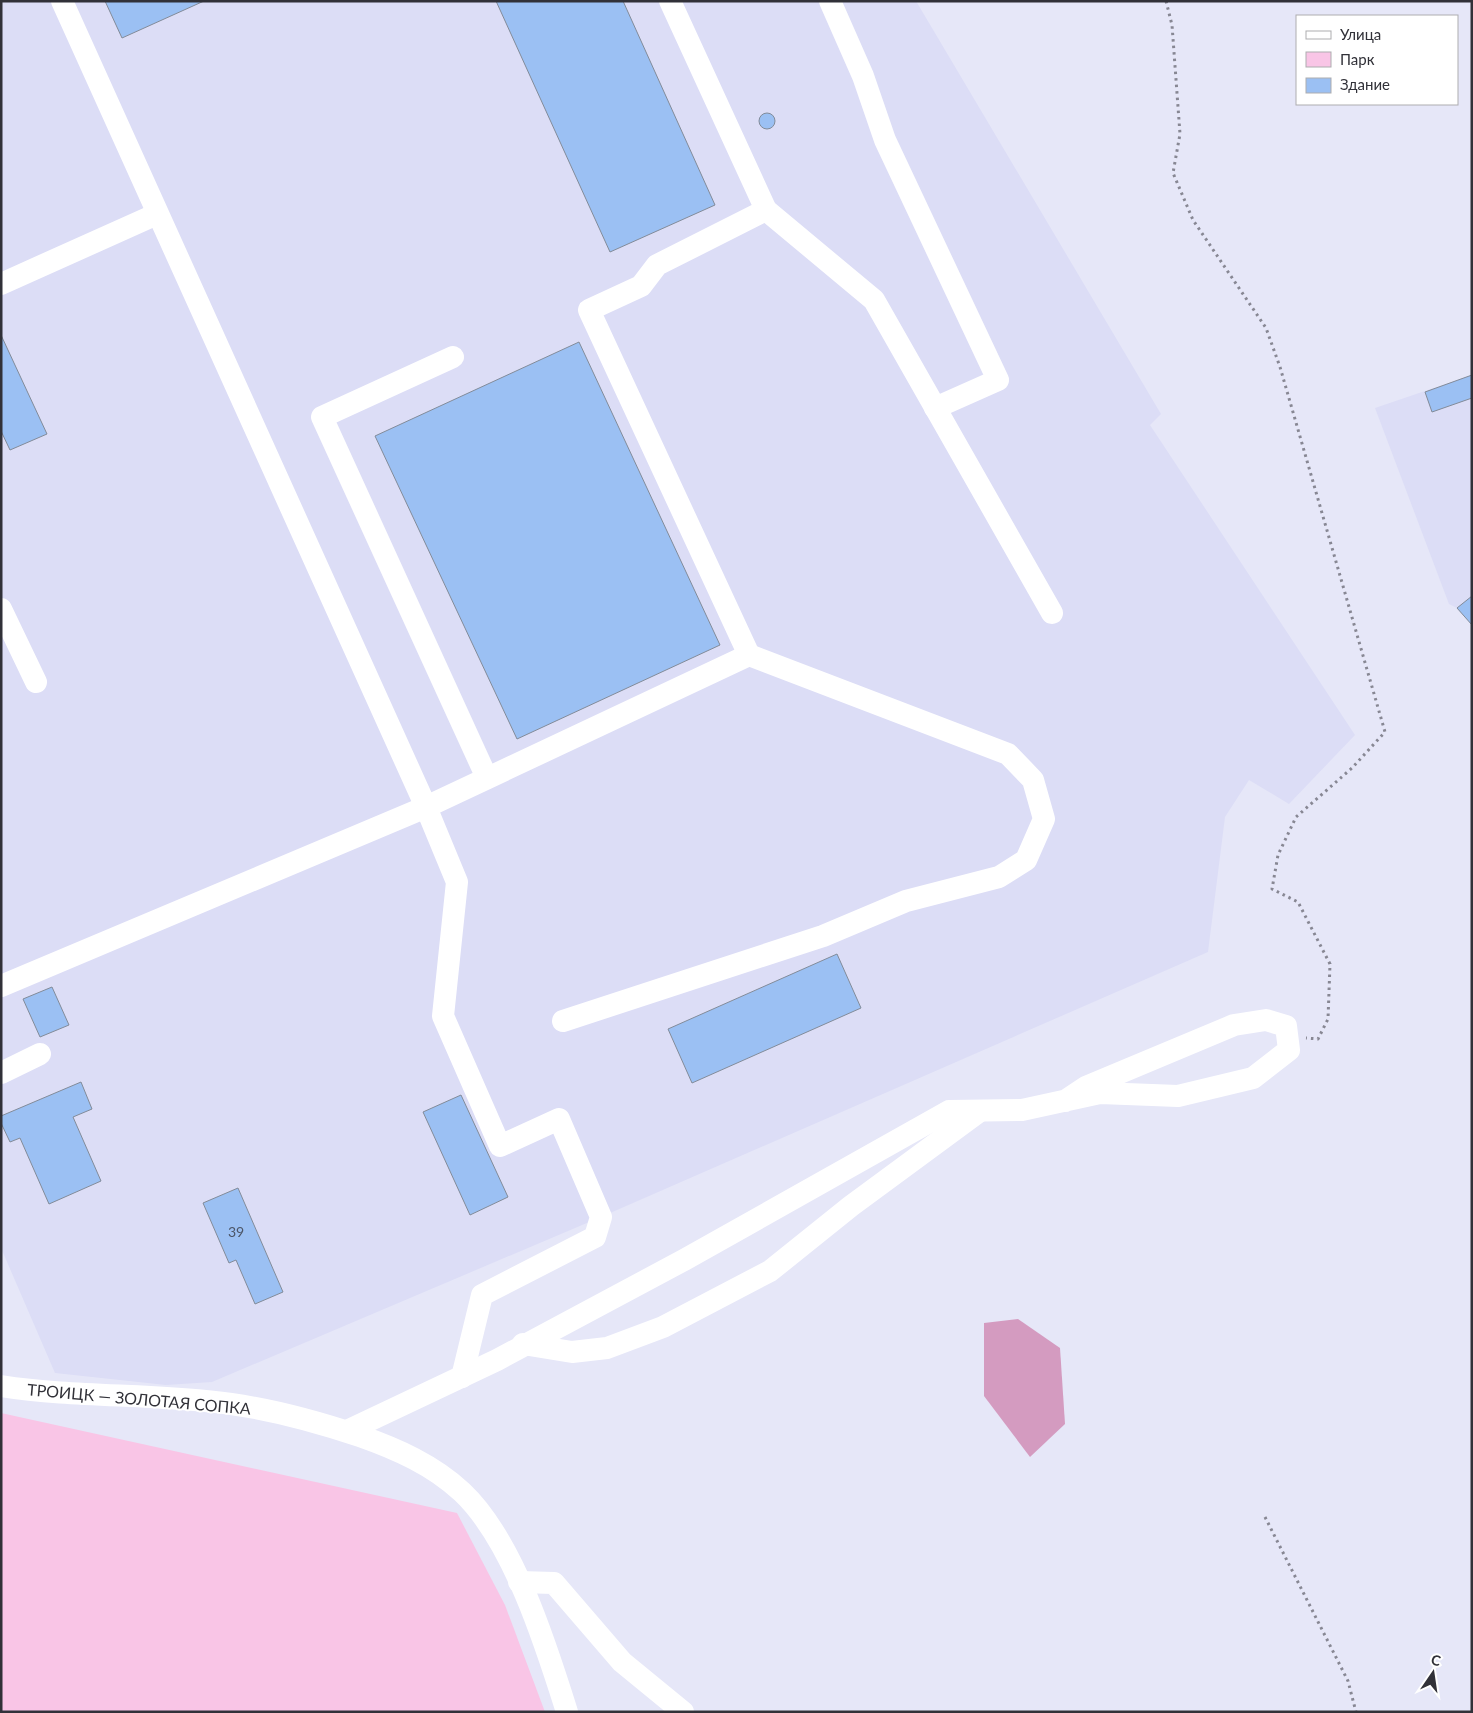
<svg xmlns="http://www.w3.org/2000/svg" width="1473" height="1713" viewBox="0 0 1473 1713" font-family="Lato,sans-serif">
<rect width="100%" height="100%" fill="#e6e7f8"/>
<g fill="#dcddf6">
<path d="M1 1H916L1161 414 1150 425 1355 735 1289 804 1249 780 1225 817 1208 952 601 1217 212 1382 166 1385 55 1373 1 1248Z"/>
<path d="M1472 375V625L1457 608 1449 604 1375 408Z"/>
</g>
<path fill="#f9c5e6" d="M1 1413 457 1513 505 1605 545 1712H1Z"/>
<path fill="#d49bc0" d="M1018 1319 1060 1348 1065 1424 1030 1457 984 1396V1323Z"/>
<g fill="#9bc0f3" stroke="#828b99">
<path d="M105 1H204L122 38Z"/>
<path d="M496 1H623L715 205 610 252Z"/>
<circle cx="767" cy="121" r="8"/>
<path d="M1 335 47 434 10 450 1 431Z"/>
<path d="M579 342 720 645 517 739 375 436Z"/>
<path d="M1472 375V398L1432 412 1425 392Z"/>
<path d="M1472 596V625L1457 608Z"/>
<path d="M837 954 861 1008 692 1083 668 1029Z"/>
<path d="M52 987 69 1025 40 1037 23 999Z"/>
<path d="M81 1082 92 1109 73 1117 101 1181 49 1204 20 1138 10 1142 1 1123V1116Z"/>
<path d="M461 1095 508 1197 470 1215 423 1112Z"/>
<path d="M238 1188 283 1292 255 1304 236 1260 229 1263 203 1203Z"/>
</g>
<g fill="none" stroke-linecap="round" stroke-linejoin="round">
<g stroke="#878793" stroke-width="3" stroke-dasharray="2.5 4" stroke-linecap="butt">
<path d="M1166 1 1172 25 1180 134 1173 173 1193 220 1266 328 1280 367 1385 732 1352 768 1296 817 1278 855 1272 889 1298 902 1330 964 1328 1019 1318 1039 1306 1038"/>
<path d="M1265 1517 1348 1681 1356 1712"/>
</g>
<g stroke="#fff" stroke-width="22">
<path d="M62 1 426 807 457 882 443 1016 500 1146 559 1119 601 1217 595 1237 482 1295 462 1377"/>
<path d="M830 1 863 76 885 140 998 380 935 408"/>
<path d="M766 210 874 300 1052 613"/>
<path d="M1 284 157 214"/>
<path d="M453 357 322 417 487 778"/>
<path d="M1 609 36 682"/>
<path d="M1 986 426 807 749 655 589 310 641 286 657 265 766 210 670 1"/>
<path d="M563 1021 823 936 906 901 999 877 1026 860 1044 819 1033 780 1008 754 749 655"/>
<path d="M1 1073 40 1054"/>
<path d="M523 1344 572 1352 607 1348 663 1327 770 1271 851 1206 980 1111"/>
<path d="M1 1386C77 1398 155 1393 231 1404 275 1410 318 1422 360 1436 397 1449 433 1465 462 1492 513 1540 546 1645 567 1712"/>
<path d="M347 1431 497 1360 684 1260 949 1111 1022 1110 1100 1093 1178 1096 1253 1078 1289 1050 1286 1026 1266 1020 1234 1025 1086 1087 1065 1101"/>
<path d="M519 1582 554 1583 622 1662 683 1712"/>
</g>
</g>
<g text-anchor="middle" stroke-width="4" stroke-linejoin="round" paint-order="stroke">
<g font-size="14" fill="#4c5567">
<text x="236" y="1237">39</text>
</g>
<g font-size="16" fill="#313138" stroke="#fff">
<text transform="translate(139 1399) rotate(5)" y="6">ТРОИЦК — ЗОЛОТАЯ СОПКА</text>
</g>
</g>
<rect width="1473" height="1713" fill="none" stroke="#313138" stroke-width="5"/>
<rect x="1296" y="15" width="162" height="90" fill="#ffffff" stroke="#adadaf"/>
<rect x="1306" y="31" width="25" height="8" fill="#ffffff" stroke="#adadaf"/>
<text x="1340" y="40" font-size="15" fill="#313138">Улица</text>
<rect x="1306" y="52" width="25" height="15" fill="#f9c5e6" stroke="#adadaf"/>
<text x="1340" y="65" font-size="15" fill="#313138">Парк</text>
<rect x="1306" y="78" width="25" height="15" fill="#9bc0f3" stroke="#adadaf"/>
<text x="1340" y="90" font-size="15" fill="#313138">Здание</text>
<g transform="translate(1433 1673) rotate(13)" stroke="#ffffff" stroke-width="4" paint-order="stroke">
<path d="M0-4L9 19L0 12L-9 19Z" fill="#313138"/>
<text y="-8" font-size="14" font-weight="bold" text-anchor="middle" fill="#313138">С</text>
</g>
</svg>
